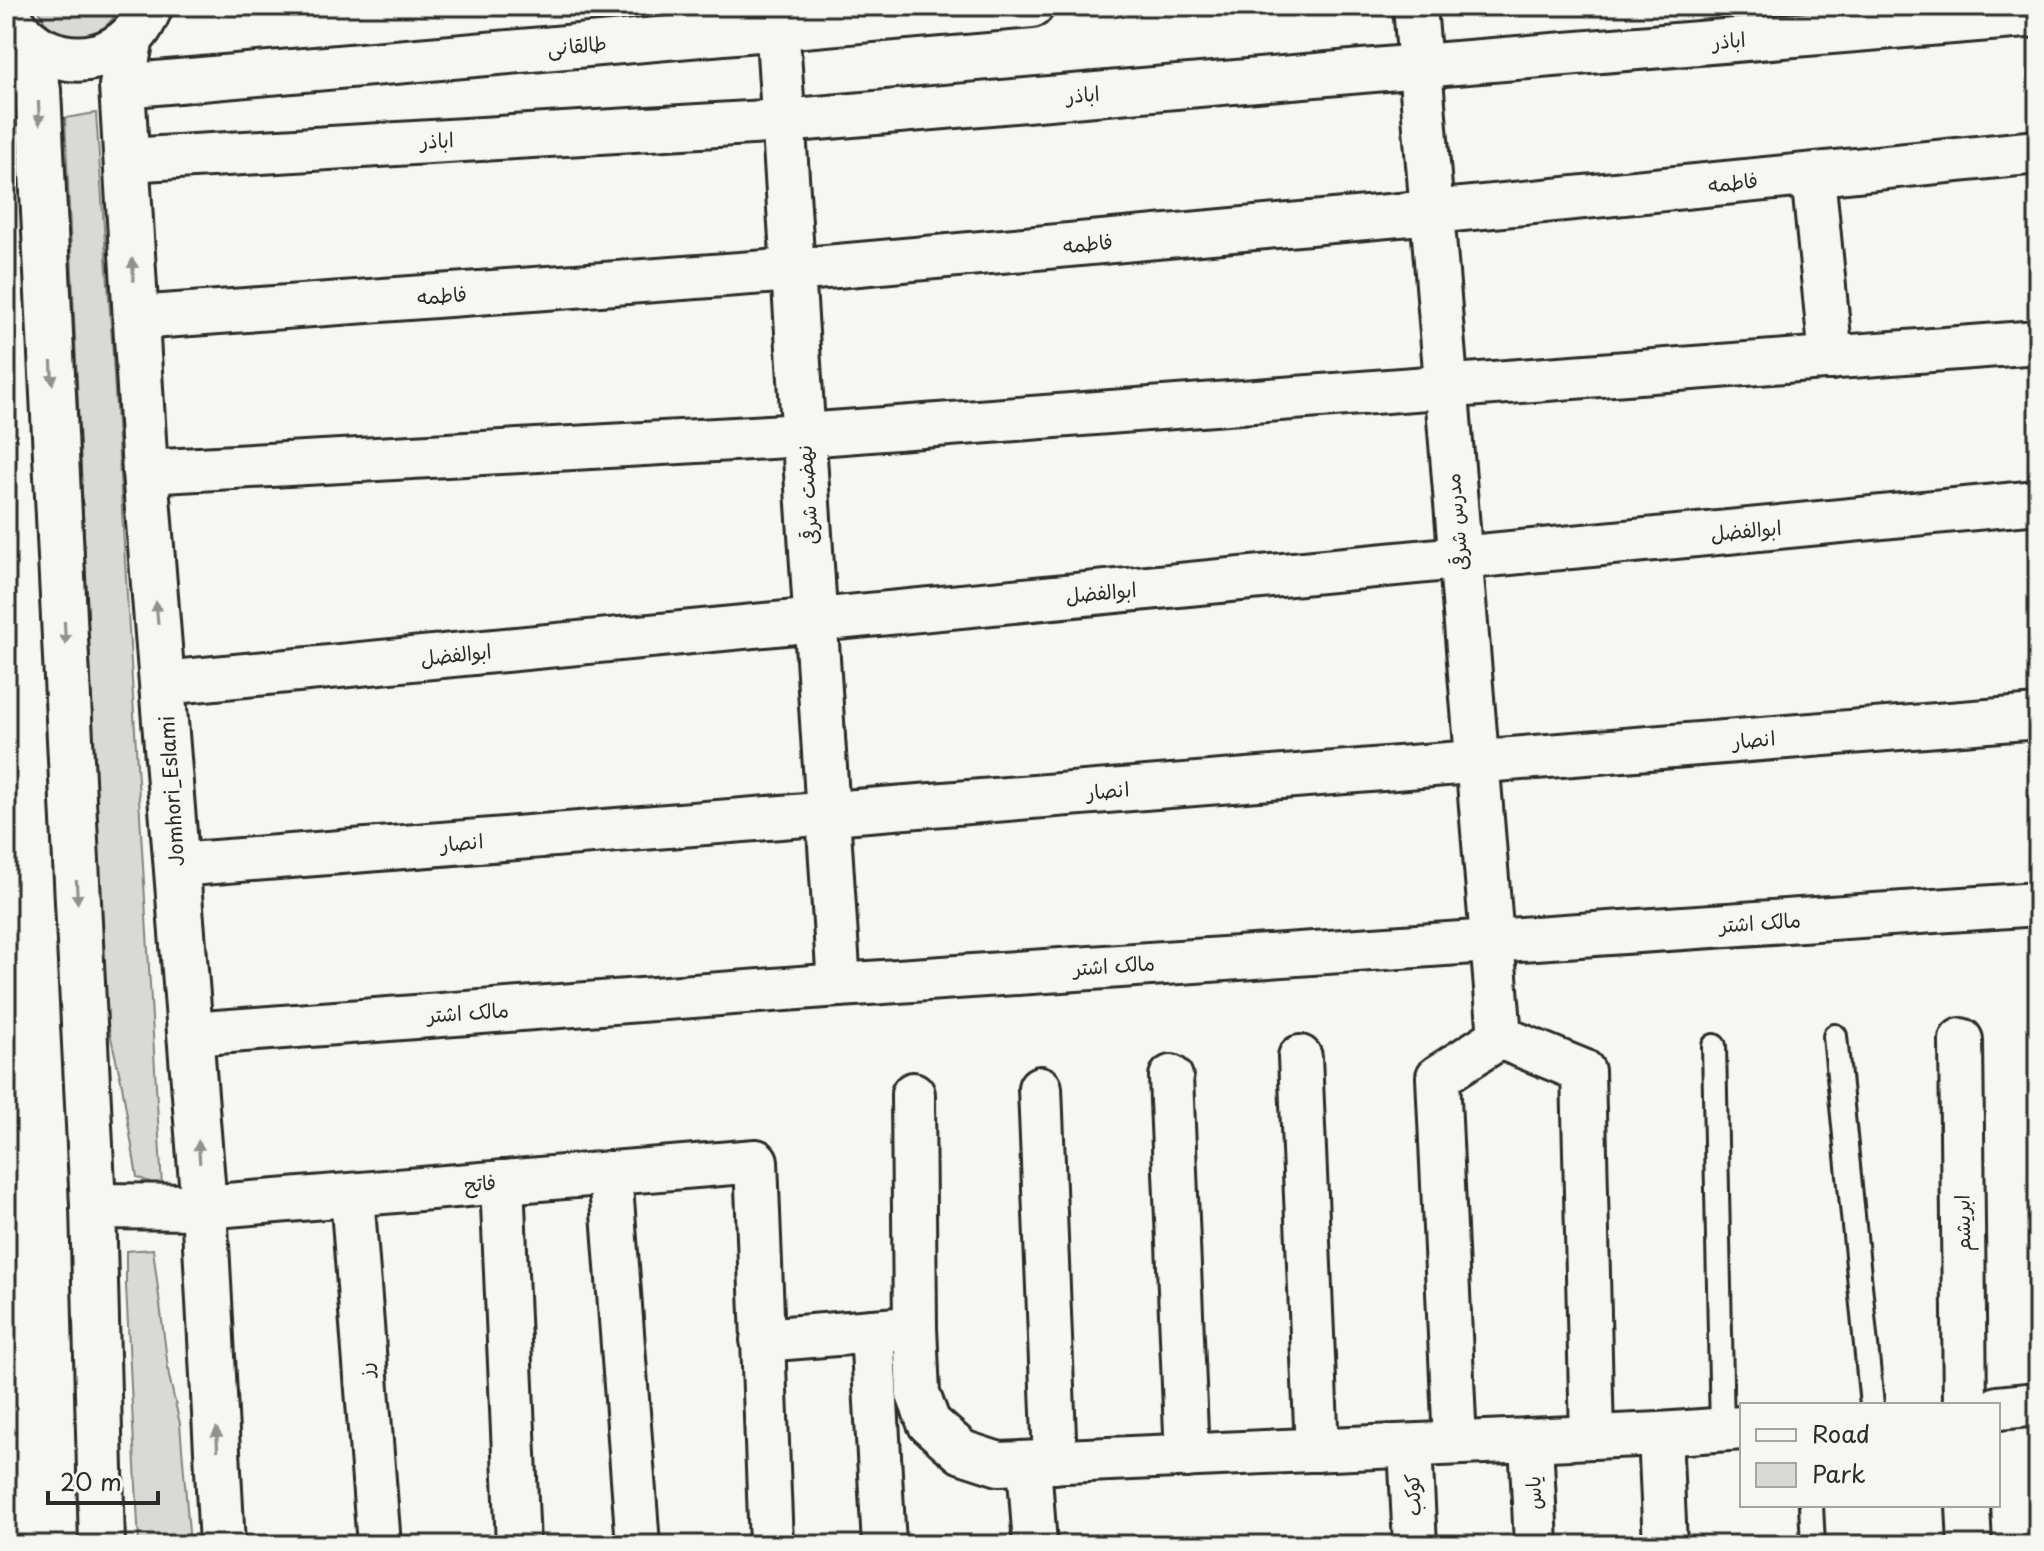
<svg xmlns="http://www.w3.org/2000/svg" width="2044" height="1551" viewBox="0 0 2044 1551" font-family="'Playpen Sans','Playpen Sans Arabic',sans-serif">
<rect width="100%" height="100%" fill="#f6f6f2"/>
<filter id="ink" filterUnits="userSpaceOnUse"><feTurbulence type="fractalNoise" baseFrequency=".0125" numOctaves="2"/><feDisplacementMap in="SourceGraphic" scale="16" xChannelSelector="R" yChannelSelector="G"/><feConvolveMatrix kernelMatrix="1 2 1 2 8 2 1 2 1" color-interpolation-filters="sRGB"/></filter>
<g filter="url(#ink)">
<g fill="#d9d9d5" stroke="#828280" stroke-width="2">
<path d="M37 6H120C102 47 52 50 37 6Z"/>
<path d="M96 113 112 342 162 1187 137 1177 122 1085 106 1016 65 118Z"/>
<path d="M153 1249 169 1376 180 1424 190 1545H139L126 1286V1251Z"/>
</g>
<g fill="none" stroke-linecap="round" stroke-linejoin="round">
<g stroke="#2b2b2b" stroke-width="28">
<g id="service">
<path d="M1835 1036 1872 1405"/>
<path d="M1714 1046 1722 1430"/>
<path d="M1811 1505 1813 1545"/>
</g>
</g>
<g stroke="#2b2b2b" stroke-width="48">
<g id="minor">
<path d="M776 6 839 985"/>
<path d="M1415 6 1500 1037"/>
<path d="M122 86 1032 6"/>
<path d="M127 160 783 121 1420 66 2038 15"/>
<path d="M1813 175 1831 358"/>
<path d="M136 318 793 270 1432 212 2038 152"/>
<path d="M145 472 804 435 2038 342"/>
<path d="M163 683 2038 502"/>
<path d="M177 865 2038 717"/>
<path d="M190 1034 839 985 2038 904"/>
<path d="M1961 1040 1965 1405"/>
<path d="M1300 1057 1317 1450"/>
<path d="M1171 1077 1187 1456"/>
<path d="M1040 1088 1055 1462"/>
<path d="M913 1094 915 1328 918 1394 929 1423 962 1452 999 1464 1660 1434 1742 1428"/>
<path d="M610 1173 638 1545"/>
<path d="M502 1182 518 1545"/>
<path d="M352 1195 379 1545"/>
<path d="M204 1207 756 1161 771 1545"/>
<path d="M872 1331 884 1545"/>
<path d="M762 1340 898 1329"/>
<path d="M1998 1408 2038 1404"/>
<path d="M1660 1434 1665 1545"/>
<path d="M1531 1440 1536 1545"/>
<path d="M1455 1443 1438 1077 1500 1037 1583 1071 1592 1437"/>
<path d="M1410 1446 1415 1545"/>
<path d="M1029 1463 1035 1545"/>
<path d="M1968 1505 1970 1545"/>
</g>
</g>
<g stroke="#2b2b2b" stroke-width="50">
<g id="secondary">
<path d="M6 10C26 60 91 75 130 38 140 29 145 18 150 6"/>
<path d="M23 37 38 90 93 1206 102 1545"/>
<path d="M131 37 122 86 145 472 204 1207 222 1545"/>
<path d="M93 1206 204 1207"/>
</g>
</g>
<use href="#service" stroke="#f6f6f2" stroke-width="22"/>
<use href="#minor" stroke="#f6f6f2" stroke-width="42"/>
<use href="#secondary" stroke="#f6f6f2" stroke-width="44"/>
</g>
<defs><path id="oneway-solid" d="M-6-.8H1V-3.2L6.5 0L1 3.2V.8H-6Z" transform="scale(2)"/></defs>
<g fill="#90908e">
<use href="#oneway-solid" transform="translate(39 113) rotate(87)"/>
<use href="#oneway-solid" transform="translate(133 270) rotate(-93)"/>
<use href="#oneway-solid" transform="translate(52 373) rotate(87)"/>
<use href="#oneway-solid" transform="translate(157 613) rotate(-95)"/>
<use href="#oneway-solid" transform="translate(65 633) rotate(87)"/>
<use href="#oneway-solid" transform="translate(77 892) rotate(87)"/>
<use href="#oneway-solid" transform="translate(199 1152) rotate(-94)"/>
<use href="#oneway-solid" transform="translate(217 1439) rotate(-93)"/>
</g>
</g>
<g text-anchor="middle" stroke-width="6" stroke-linejoin="round" paint-order="stroke">
<g font-size="20" fill="#2b2b2b" stroke="#f6f6f2">
<text transform="translate(1729 41) rotate(-5)" y="7">اباذر</text>
<text transform="translate(577 46) rotate(-5)" y="7">طالقانی</text>
<text transform="translate(1083 95) rotate(-5)" y="7">اباذر</text>
<text transform="translate(437 141) rotate(-3)" y="7">اباذر</text>
<text transform="translate(1733 183) rotate(-6)" y="7">فاطمه</text>
<text transform="translate(1088 244) rotate(-5)" y="7">فاطمه</text>
<text transform="translate(442 296) rotate(-4)" y="7">فاطمه</text>
<text transform="translate(808 495) rotate(-94)" y="7">نهضت شرقی</text>
<text transform="translate(1457 522) rotate(-95)" y="7">مدرس شرقی</text>
<text transform="translate(1746 531) rotate(-5)" y="7">ابوالفضل</text>
<text transform="translate(1101 593) rotate(-5)" y="7">ابوالفضل</text>
<text transform="translate(456 655) rotate(-6)" y="7">ابوالفضل</text>
<text transform="translate(1754 740) rotate(-5)" y="7">انصار</text>
<text transform="translate(172 791) rotate(-94)" y="7">Jomhori_Eslami</text>
<text transform="translate(1108 791) rotate(-5)" y="7">انصار</text>
<text transform="translate(462 843) rotate(-5)" y="7">انصار</text>
<text transform="translate(1760 923) rotate(-4)" y="7">مالک اشتر</text>
<text transform="translate(1114 966) rotate(-4)" y="7">مالک اشتر</text>
<text transform="translate(468 1013) rotate(-4)" y="7">مالک اشتر</text>
<text transform="translate(480 1184) rotate(-5)" y="7">فاتح</text>
<text transform="translate(1963 1223) rotate(-91)" y="7">ابریشم</text>
<text transform="translate(366 1370) rotate(-94)" y="7">رز</text>
<text transform="translate(1534 1493) rotate(-93)" y="7">یاس</text>
<text transform="translate(1413 1495) rotate(-92)" y="7">کوکب</text>
</g>
</g>
<rect width="2044" height="1551" fill="none" stroke="#f6f6f2" stroke-width="32"/>
<rect x="16" y="16" width="2012" height="1519" fill="none" stroke="#2b2b2b" stroke-width="3" filter="url(#ink)"/>
<rect x="1740" y="1403" width="260" height="104" fill="#f6f6f2" stroke="#a5a5a2" stroke-width="2"/>
<rect x="1756" y="1429" width="40" height="12" fill="#f6f6f2" stroke="#a5a5a2" stroke-width="2"/>
<text x="1812" y="1443" font-size="24" fill="#2b2b2b">Road</text>
<rect x="1756" y="1463" width="40" height="24" fill="#d9d9d5" stroke="#a5a5a2" stroke-width="2"/>
<text x="1812" y="1483" font-size="24" fill="#2b2b2b">Park</text>
<path d="M48 1491v12h110v-12" fill="none" stroke="#2b2b2b" stroke-width="4"/>
<text x="60" y="1491" font-size="24" fill="#2b2b2b" stroke="#f6f6f2" stroke-width="6" paint-order="stroke">20 m</text>
</svg>
